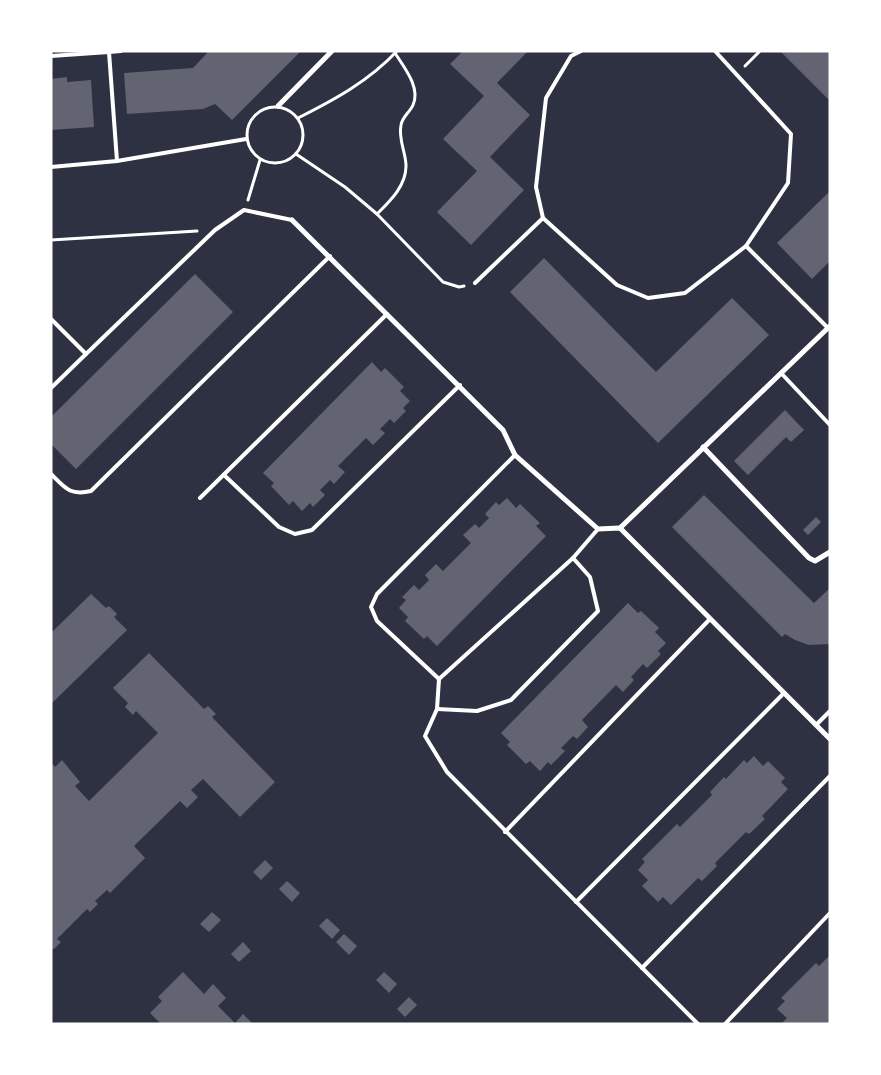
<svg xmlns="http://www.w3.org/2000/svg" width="881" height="1075" viewBox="0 0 881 1075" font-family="'Sofia Sans Condensed',sans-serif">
<rect width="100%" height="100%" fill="#2d3142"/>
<g fill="#626471">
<path d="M209 51H301L232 120 215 104 203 109 127 114 124 73 193 68Z"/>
<path d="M463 51H528L497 83 530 115 490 157 524 190 471 245 437 212 477 171 443 139 484 96 450 64Z"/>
<path d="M780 51H830V101Z"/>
<path d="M67 77V82L91 80 94 127 51 130V79Z"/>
<path d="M830 191V261L812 279 777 243Z"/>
<path d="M544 258 656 372 732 298 769 335 658 443 510 292Z"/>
<path d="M195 274 233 312 76 469 51 444V417Z"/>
<path d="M372 362 381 372 385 368 404 387 400 391 410 401 403 408 406 411 394 423 390 419 380 429 385 433 373 445 366 438 338 466 345 472 334 484 330 480 320 490 325 495 313 507 310 503 302 511 293 501 289 505 271 486 274 483 263 473Z"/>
<path d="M785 410 804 430 791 442 786 437 748 475 734 461Z"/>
<path d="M704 495 814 603 830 588V644L809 645 795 640 785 634 782 637 672 527Z"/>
<path d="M507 498 516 508 520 504 540 523 536 526 546 536 437 646 427 636 424 639 405 621 408 617 399 608 406 600 402 597 414 585 419 590 429 580 425 575 436 564 443 571 471 543 463 535 475 524 479 528 489 518 485 514 496 502 499 505Z"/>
<path d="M816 517 821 522 808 535 803 530Z"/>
<path d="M91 594 106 608 109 606 117 614 114 617 127 630 51 704V633Z"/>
<path d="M628 603 638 613 641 611 659 628 655 632 666 643 658 651 661 654 647 668 643 664 631 677 634 680 623 692 616 685 582 720 588 727 577 739 573 736 561 748 565 751 551 765 548 762 540 771 530 761 526 764 507 745 510 742 501 733Z"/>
<path d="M149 653 204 709 208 706 216 714 212 717 275 782 240 817 203 779 191 790 198 797 187 808 180 801 134 846 145 858 110 893 107 890 95 901 98 904 90 912 87 909 57 939 61 942 54 949H51V762L55 767 62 760 80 782 75 786 89 801 158 733 136 711 133 715 125 707 128 703 113 688Z"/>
<path d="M754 756 763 766 768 761 785 778 781 782 788 789 762 816 765 819 749 834 746 832 715 863 717 866 702 881 698 878 671 905 663 897 658 902 642 886 648 880 638 870 645 862 642 859 677 824 680 827 712 795 710 792 724 777 726 779 744 760 747 763Z"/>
<path d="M265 860 273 868 261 880 253 872Z"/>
<path d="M287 881 300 893 292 902 279 889Z"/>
<path d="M212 912 221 920 209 932 200 924Z"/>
<path d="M327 918 340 930 332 939 319 926Z"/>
<path d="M344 934 357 946 349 955 336 942Z"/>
<path d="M243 942 251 951 239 962 231 954Z"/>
<path d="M830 955V1024H781L787 1018 777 1009 785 1001 781 998 816 963 819 966Z"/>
<path d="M183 972 204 994 213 984 226 998 218 1006 235 1023 243 1014 253 1024H161L150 1013 162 1001 158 997Z"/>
<path d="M384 972 397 984 389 993 376 980Z"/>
<path d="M409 997 417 1005 405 1017 397 1009Z"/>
</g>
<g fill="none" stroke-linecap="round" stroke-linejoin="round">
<g stroke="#fff" stroke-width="3">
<path d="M745 66 760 51"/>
<circle cx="275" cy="135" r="28"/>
<path d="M298 118C334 100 369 81 397 51"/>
<path d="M296 154 345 187 377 214 443 282 459 287 464 286"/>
<path d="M248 200 260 160"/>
<path d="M377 214C390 201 406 186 406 166 406 152 398 140 401 125 402 117 410 112 413 105 421 88 404 67 395 53"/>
<path d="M51 240 197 231"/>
</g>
<g stroke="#fff" stroke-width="4">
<path d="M581 51 571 56 546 98 536 187 543 218 617 285 648 298 685 293 746 246 788 183 791 134 715 51"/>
<path d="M109 52 121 51"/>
<path d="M51 56 109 52 117 161"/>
<path d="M51 167 117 161 246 139"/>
<path d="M746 246 828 328"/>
<path d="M475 283 543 218"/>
<path d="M51 319 86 354 215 230 244 210 292 220"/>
<path d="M781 373 830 425"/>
<path d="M51 388 86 354"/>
<path d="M51 474C65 488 70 496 91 491L330 256"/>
<path d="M224 475 279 527 295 534 312 530 460 385"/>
<path d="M200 498 387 314"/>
<path d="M598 529 573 558 439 679 437 709 425 736 447 772 698 1024"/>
<path d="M439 679 377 621 371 607 377 594 515 455"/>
<path d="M437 709 477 711 511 700 598 611 590 577 573 558"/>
<path d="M816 725 830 711"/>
<path d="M505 832 709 620"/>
<path d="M576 902 784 693"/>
<path d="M642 968 830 776"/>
<path d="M725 1024 830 913"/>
</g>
<g stroke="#fff" stroke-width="5">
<path d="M278 106 332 51"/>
<path d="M292 220 503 430 515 455 598 529 620 528 830 739"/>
<path d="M703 447 809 558 815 561 830 552"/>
<path d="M620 528 830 326"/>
</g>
</g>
<rect width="881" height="1075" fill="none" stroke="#ffffff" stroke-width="105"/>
</svg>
